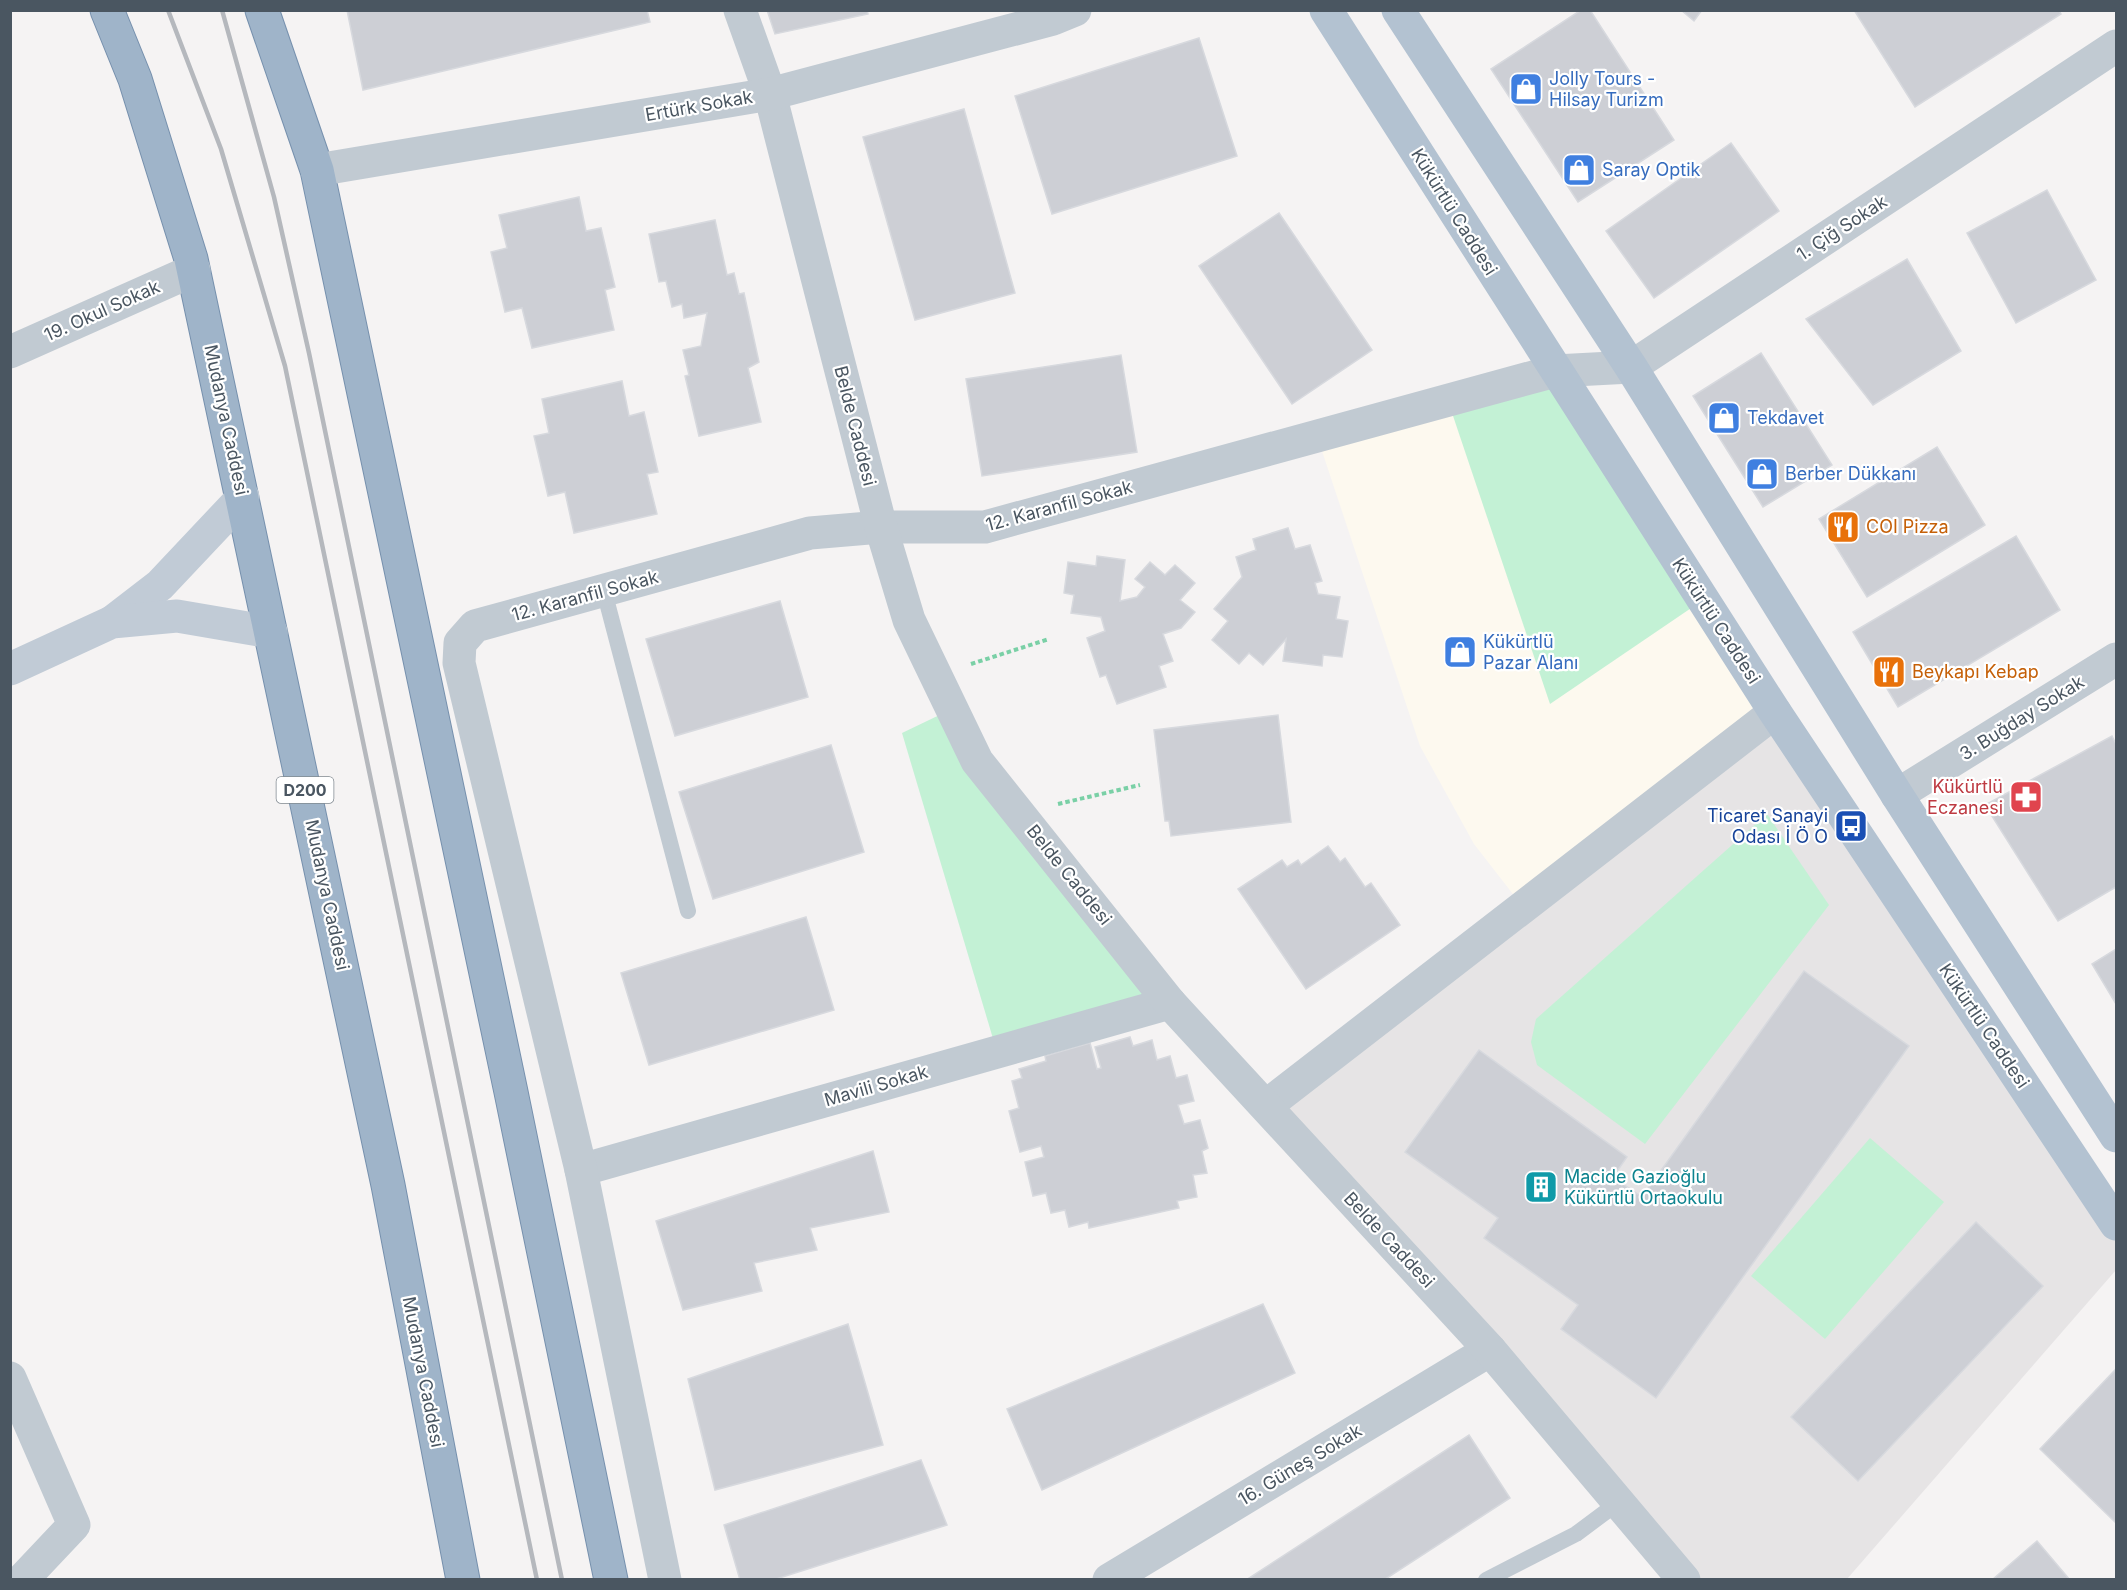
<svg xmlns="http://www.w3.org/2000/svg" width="2127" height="1590" viewBox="0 0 2127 1590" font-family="Inter,sans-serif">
<rect width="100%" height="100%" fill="#f5f3f3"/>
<path fill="#fdf9ef" d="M1448 401 1703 600 1775 712 1523 907 1474 844 1420 746 1317 436Z"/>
<path fill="#e6e4e5" d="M1775 712 2116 1224V1270L1847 1579H1684L1266 1106Z"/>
<g fill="#c3f1d5">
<path d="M1555 371 1703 600 1550 704 1448 401Z"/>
<path d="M952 709 1170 1003 997 1052 902 733Z"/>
<path d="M1767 814 1829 905 1645 1144 1537 1065 1531 1042 1536 1019Z"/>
<path d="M1870 1138 1944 1202 1825 1339 1751 1276Z"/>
</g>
<g fill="#cdcfd5" stroke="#d7d9de" stroke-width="1.5">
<path d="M347 10H647L650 22 363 90Z"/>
<path d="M767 10H867L868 14 775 34Z"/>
<path d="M1581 10H1590L1674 140 1578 202 1491 69Z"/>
<path d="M1681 10H1702L1694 21Z"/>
<path d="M1854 10H2059L2061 14 1915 107Z"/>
<path d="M1199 38 1237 156 1052 214 1015 96Z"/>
<path d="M964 109 1015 293 915 320 863 137Z"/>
<path d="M1731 143 1779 211 1654 298 1606 231Z"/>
<path d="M2047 190 2096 280 2016 323 1967 233Z"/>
<path d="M579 197 586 231 601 228 615 287 605 290 614 330 532 348 522 308 505 312 491 252 507 248 499 215Z"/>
<path d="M1279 213 1372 350 1292 404 1199 266Z"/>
<path d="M715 220 727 275 734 273 739 294 744 293 759 362 748 368 761 422 699 436 685 376 689 375 683 350 701 346 707 313 684 318 682 304 672 307 666 281 659 282 649 234Z"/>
<path d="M1907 259 1961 351 1873 405 1806 319Z"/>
<path d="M1761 353 1832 465 1763 507 1693 396Z"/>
<path d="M1121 355 1137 452 982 476 966 379Z"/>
<path d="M622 381 629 416 644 412 658 472 647 474 657 514 574 533 565 492 548 496 534 436 549 433 542 399Z"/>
<path d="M1937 447 1985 525 1867 597 1819 519Z"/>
<path d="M1288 528 1295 549 1310 545 1322 581 1315 583 1318 594 1340 597 1336 619 1348 621 1342 657 1323 655 1322 666 1283 661 1286 639 1263 665 1249 653 1239 664 1212 640 1228 621 1214 609 1242 577 1236 557 1256 550 1253 539Z"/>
<path d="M2016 536 2060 610 1898 707 1853 632Z"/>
<path d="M1097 556 1125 560 1120 601 1137 597 1145 587 1135 579 1150 562 1165 575 1175 565 1195 583 1180 600 1195 612 1181 628 1163 634 1173 661 1159 666 1166 687 1117 704 1106 675 1100 677 1087 638 1105 631 1101 617 1071 613 1074 595 1064 593 1068 562 1096 566Z"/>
<path d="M780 601 808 697 675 736 646 639Z"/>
<path d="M1278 715 1291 822 1171 836 1169 821H1165L1154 730Z"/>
<path d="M2112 736 2116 744V887L2058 921 1985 805Z"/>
<path d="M831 745 864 852 713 899 679 792Z"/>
<path d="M1328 846 1340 862 1345 858 1365 887 1371 883 1400 925 1306 989 1238 889 1282 860 1287 867 1298 860 1301 865Z"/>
<path d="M806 917 834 1010 649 1065 621 973Z"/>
<path d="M2116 949V1004L2092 964Z"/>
<path d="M1804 971 1909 1046 1656 1398 1561 1329 1578 1305 1484 1238 1498 1218 1405 1152 1479 1050 1627 1157 1613 1177 1642 1197Z"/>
<path d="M1130 1037 1133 1046 1152 1040 1157 1060 1170 1056 1176 1078 1187 1075 1194 1101 1178 1105 1184 1124 1200 1120 1208 1148 1202 1151 1207 1173 1193 1175 1197 1197 1177 1201 1179 1208 1089 1228 1088 1222 1069 1227 1065 1210 1051 1213 1046 1193 1033 1196 1025 1162 1044 1157 1041 1146 1020 1152 1009 1111 1019 1108 1012 1081 1022 1078 1019 1069 1046 1061 1045 1056 1090 1043 1097 1069 1101 1068 1095 1047Z"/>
<path d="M873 1151 889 1212 810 1228 817 1250 754 1263 762 1291 683 1310 656 1221Z"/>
<path d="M1976 1222 2043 1286 1858 1481 1791 1417Z"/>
<path d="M1263 1304 1295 1373 1042 1490 1007 1409Z"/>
<path d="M848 1324 883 1445 715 1490 688 1379Z"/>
<path d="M2116 1369V1523L2040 1449Z"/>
<path d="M1469 1435 1510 1498 1384 1580H1246Z"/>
<path d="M921 1460 947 1525 773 1580H740L724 1525Z"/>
<path d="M2037 1541 2070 1580H1992Z"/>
</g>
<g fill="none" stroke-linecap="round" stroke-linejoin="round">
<g stroke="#7690ad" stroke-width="35">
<g id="trunk">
<path d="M107 10 135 79 191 259 388 1185 463 1580"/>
<path d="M262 10 317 170 511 1092 611 1580"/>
</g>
</g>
<g stroke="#7ad0a6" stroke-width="4" stroke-dasharray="4.5 3" stroke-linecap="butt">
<path d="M971 664 1049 639"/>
<path d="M1058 804 1140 785"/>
</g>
<g stroke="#c1cad2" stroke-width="16">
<path d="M604 591 688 911"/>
<path d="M1486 1580 1576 1534 1619 1502"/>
</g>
<g stroke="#c1cad2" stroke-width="33">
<path d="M10 352 194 270"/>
<path d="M1266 1106 1775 712"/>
<path d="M581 1170 1170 1003"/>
<path d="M10 1378 74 1525 22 1580"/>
<path d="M665 1580 581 1170 459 663 460 643 475 626 810 533 881 527H985L1555 371 1631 367 2116 46"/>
<path d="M1109 1580 1490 1350"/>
</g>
<g stroke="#c1cad2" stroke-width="33">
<path d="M740 10 770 94 881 527 909 620 977 761 1170 1003 1490 1350 1684 1580"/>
<path d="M317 170 770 94 1053 19 1075 10"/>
<path d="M1897 795 2116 659"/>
</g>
<g stroke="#c1cbd6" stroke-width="33">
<path d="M112 622 160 585 243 497"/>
<path d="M10 669 112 622 177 616 271 632"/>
</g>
<g stroke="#b3c2d1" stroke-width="33">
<path d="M1326 10 1775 712 2116 1224"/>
<path d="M1398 10 1631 367 1897 795 2116 1136"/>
</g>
<use href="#trunk" stroke="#9fb4c9" stroke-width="33"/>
<g stroke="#b5b8bd" stroke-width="4.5">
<path d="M168 10 221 149 285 366 537 1580"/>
<path d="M222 10 274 197 309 353 562 1580"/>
</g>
</g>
<defs>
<g id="shop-square" transform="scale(1.725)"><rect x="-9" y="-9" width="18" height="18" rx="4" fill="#3f7fe0" stroke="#fff"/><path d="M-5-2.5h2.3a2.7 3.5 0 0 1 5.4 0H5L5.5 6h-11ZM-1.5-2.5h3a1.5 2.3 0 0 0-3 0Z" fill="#fff"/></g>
<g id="restaurant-square" transform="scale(1.725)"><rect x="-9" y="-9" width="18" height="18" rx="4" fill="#e8710a" stroke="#fff"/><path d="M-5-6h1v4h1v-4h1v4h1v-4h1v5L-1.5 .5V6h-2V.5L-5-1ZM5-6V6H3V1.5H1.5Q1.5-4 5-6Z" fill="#fff"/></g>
<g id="pharmacy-square" transform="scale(1.725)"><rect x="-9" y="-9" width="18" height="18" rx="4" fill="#e0444e" stroke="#fff"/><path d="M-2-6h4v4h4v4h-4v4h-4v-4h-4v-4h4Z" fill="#fff"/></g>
<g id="bus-square" transform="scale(1.725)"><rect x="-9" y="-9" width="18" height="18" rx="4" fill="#1a4fb4" stroke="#fff"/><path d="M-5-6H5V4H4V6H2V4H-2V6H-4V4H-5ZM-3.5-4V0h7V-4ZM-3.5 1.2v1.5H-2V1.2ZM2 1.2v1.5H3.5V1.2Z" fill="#fff"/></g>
<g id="building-square" transform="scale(1.725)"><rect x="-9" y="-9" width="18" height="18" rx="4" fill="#0f9aa8" stroke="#fff"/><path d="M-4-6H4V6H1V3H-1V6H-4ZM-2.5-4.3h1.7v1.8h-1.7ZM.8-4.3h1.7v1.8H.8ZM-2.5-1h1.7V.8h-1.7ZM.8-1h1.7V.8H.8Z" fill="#fff"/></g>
</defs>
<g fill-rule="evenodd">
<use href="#shop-square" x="1526" y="89"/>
<use href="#shop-square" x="1579" y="170"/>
<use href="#shop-square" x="1724" y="418"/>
<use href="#shop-square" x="1762" y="474"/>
<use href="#restaurant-square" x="1843" y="527"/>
<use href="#shop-square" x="1460" y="652"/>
<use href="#restaurant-square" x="1889" y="672"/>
<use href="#pharmacy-square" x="2026" y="797"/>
<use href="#bus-square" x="1851" y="826"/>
<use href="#building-square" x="1541" y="1187"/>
</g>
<g text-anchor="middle" stroke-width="4.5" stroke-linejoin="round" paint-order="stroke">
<rect fill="#fff" stroke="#808990" stroke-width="1.5" x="276.5" y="777" width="57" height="26" rx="4.5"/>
<g font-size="16" font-weight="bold" fill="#4a5661">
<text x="305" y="796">D200</text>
</g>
<g font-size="18" fill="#366cbe" stroke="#fff" text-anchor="start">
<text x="1549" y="85">Jolly Tours -<tspan x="1549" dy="21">Hilsay Turizm</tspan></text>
<text x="1602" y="176">Saray Optik</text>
<text x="1747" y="424">Tekdavet</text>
<text x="1785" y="480">Berber Dükkanı</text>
<text x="1483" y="648">Kükürtlü<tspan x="1483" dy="21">Pazar Alanı</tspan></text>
</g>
<g font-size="18" fill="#4a5661" stroke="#fff">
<text transform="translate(699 106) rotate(-10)" y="6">Ertürk Sokak</text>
<text transform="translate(1454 212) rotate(58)" y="6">Kükürtlü Caddesi</text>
<text transform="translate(1842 228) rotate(-33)" y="6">1. Çiğ Sokak</text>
<text transform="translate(102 311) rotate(-24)" y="6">19. Okul Sokak</text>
<text transform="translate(226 420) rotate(78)" y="6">Mudanya Caddesi</text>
<text transform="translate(855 426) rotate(76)" y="6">Belde Caddesi</text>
<text transform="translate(1059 506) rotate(-15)" y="6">12. Karanfil Sokak</text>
<text transform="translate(585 596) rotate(-15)" y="6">12. Karanfil Sokak</text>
<text transform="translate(1716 621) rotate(57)" y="6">Kükürtlü Caddesi</text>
<text transform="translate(2022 718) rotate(-32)" y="6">3. Buğday Sokak</text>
<text transform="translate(1069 875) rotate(51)" y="6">Belde Caddesi</text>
<text transform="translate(327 895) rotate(78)" y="6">Mudanya Caddesi</text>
<text transform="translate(1984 1026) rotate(56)" y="6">Kükürtlü Caddesi</text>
<text transform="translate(876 1086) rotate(-16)" y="6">Mavili Sokak</text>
<text transform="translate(1389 1240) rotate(47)" y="6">Belde Caddesi</text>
<text transform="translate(423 1372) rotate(79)" y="6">Mudanya Caddesi</text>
<text transform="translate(1300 1465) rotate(-31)" y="6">16. Güneş Sokak</text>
</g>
<g font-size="18" fill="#c56008" stroke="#fff" text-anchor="start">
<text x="1866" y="533">COI Pizza</text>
<text x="1912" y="678">Beykapı Kebap</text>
</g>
<g font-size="18" fill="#be3a42" stroke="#fff" text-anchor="end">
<text x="2003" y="793">Kükürtlü<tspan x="2003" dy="21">Eczanesi</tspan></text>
</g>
<g font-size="18" fill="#164399" stroke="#fff" text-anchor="end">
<text x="1828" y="822">Ticaret Sanayi<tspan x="1828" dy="21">Odası İ Ö O</tspan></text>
</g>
<g font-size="18" fill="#0d838f" stroke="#fff" text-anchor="start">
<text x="1564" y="1183">Macide Gazioğlu<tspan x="1564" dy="21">Kükürtlü Ortaokulu</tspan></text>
</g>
</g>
<rect width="2127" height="1590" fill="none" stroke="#4a5661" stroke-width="24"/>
</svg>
